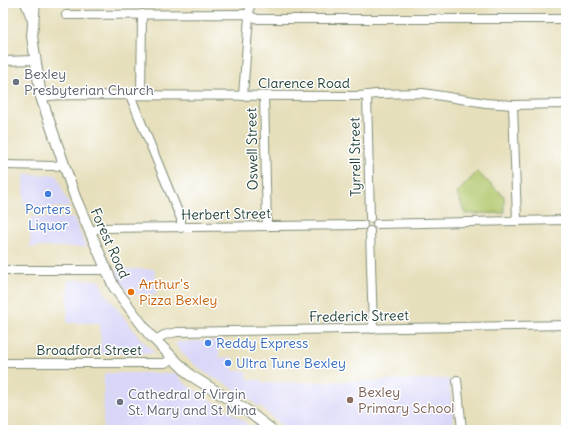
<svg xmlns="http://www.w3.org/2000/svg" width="569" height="433" viewBox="0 0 569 433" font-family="Delius,sans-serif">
<rect width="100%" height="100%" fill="#fff"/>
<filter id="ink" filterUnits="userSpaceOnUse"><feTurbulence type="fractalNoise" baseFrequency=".025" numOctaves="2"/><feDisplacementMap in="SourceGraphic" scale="8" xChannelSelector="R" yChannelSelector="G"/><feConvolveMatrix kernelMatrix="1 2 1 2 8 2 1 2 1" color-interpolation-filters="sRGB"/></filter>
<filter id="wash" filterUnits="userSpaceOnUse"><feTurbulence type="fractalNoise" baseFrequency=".012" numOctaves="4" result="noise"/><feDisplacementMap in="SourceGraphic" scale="16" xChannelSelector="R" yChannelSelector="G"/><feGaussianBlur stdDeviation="0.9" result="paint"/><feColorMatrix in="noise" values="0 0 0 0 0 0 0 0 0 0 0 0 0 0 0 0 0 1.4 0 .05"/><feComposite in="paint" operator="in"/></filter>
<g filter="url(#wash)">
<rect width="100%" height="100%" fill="#e6dfbb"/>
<g fill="#d9d7f8">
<path d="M24 174 57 175 70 208 24 206Z"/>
<path d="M31 217 74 218 86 247H30Z"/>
<path d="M115 269H155L156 294 130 295 121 282Z"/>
<path d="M68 280H100L105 293 140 338 155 353 101 354 100 323H67Z"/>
<path d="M219 340V358L233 357V371H247L248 380H262V383L449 379 454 430H286L260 406 259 407 243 394 204 372 190 361 175 345 178 342Z"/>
<path d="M104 373H175L188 386 246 422 245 424 252 430H103Z"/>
</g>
<path fill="#b1c66b" stroke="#688250" d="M477 172 504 196V213L465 214 457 193Z"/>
</g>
<g filter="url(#ink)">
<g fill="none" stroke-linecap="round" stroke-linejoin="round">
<g stroke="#828e78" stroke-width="10">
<g id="minor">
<path d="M25 3 33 23"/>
<path d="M66 15 244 14 258 19H566"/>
<path d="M3 61 35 60"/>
<path d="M132 95V100L181 219V228"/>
<path d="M141 95 142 14"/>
<path d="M367 95 370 218"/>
<path d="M243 96 250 3"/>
<path d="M264 96 267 226"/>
<path d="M41 97 60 95 360 96 376 94 423 93 486 103 513 105 566 104"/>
<path d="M513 105 517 220"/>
<path d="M3 165 56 166 63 163"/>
<path d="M377 224 566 220"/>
<path d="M370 231 373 329"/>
<path d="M89 232 100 228 363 225"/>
<path d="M3 270H106"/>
<path d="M155 340 164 335 177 332 566 325"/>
<path d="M3 363H165L173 358"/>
<path d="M457 380 462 430"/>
</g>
</g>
<g stroke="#828e78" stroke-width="12">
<path id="major" d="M35 3 32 36 41 97 75 197 114 287 149 334 190 375 246 410 272 430"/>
</g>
<use href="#minor" stroke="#fff" stroke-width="8"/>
<use href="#major" stroke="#fff" stroke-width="10"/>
</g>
</g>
<g fill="#6b7280" stroke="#fff" stroke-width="1.5">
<circle cx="16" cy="82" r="4"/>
<circle cx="120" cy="402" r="4"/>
</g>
<g fill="#3f7fe0" stroke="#fff" stroke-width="1.5">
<circle cx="48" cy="194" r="4"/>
<circle cx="208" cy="343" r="4"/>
<circle cx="228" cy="363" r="4"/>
</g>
<circle fill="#e8710a" stroke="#fff" stroke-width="1.5" cx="131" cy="292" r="4"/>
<circle fill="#8d6e63" stroke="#fff" stroke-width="1.5" cx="350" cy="400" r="4"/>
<g text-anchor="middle" stroke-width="3" stroke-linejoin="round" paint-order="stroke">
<g font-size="14" fill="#5b616d" stroke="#fff" text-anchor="start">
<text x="24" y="79">Bexley<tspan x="24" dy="16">Presbyterian Church</tspan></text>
<text x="128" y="399">Cathedral of Virgin<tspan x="128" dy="16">St. Mary and St Mina</tspan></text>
</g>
<g font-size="14" fill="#1f3d34" stroke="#fff">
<text x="304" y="88">Clarence Road</text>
<text transform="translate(252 149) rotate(-91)" y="5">Oswell Street</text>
<text transform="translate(355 157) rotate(-91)" y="5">Tyrrell Street</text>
<text transform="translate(226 214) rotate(-1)" y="5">Herbert Street</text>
<text transform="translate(110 243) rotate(66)" y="5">Forest Road</text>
<text transform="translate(359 316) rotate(-1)" y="5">Frederick Street</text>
<text x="89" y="355">Broadford Street</text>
</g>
<g font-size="14" fill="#366cbe" stroke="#fff" text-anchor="start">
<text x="48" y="214" text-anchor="middle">Porters<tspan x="48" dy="16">Liquor</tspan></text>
<text x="216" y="348">Reddy Express</text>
<text x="236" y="368">Ultra Tune Bexley</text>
</g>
<g font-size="14" fill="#c56008" stroke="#fff" text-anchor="start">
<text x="139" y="289">Arthur's<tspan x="139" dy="16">Pizza Bexley</tspan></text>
</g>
<g font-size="14" fill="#785e54" stroke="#fff" text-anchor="start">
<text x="358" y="397">Bexley<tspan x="358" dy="16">Primary School</tspan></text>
</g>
</g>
<rect width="569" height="433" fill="none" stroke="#fff" stroke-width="16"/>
</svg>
